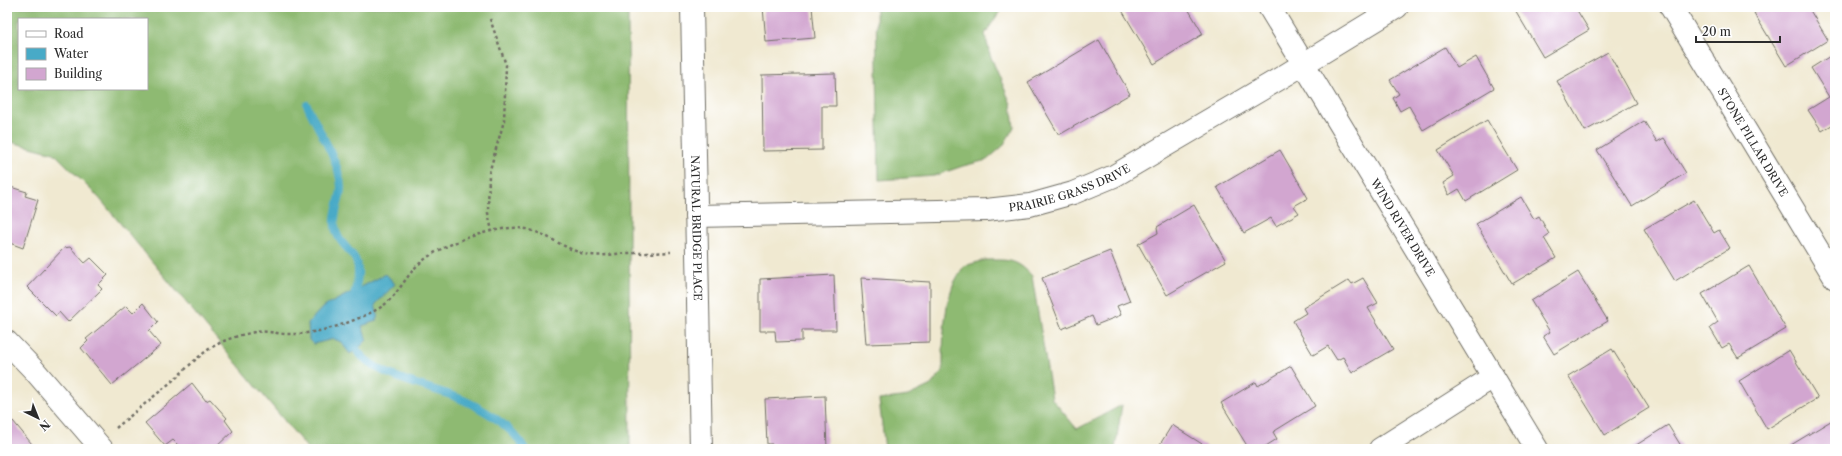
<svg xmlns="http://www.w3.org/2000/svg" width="1842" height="456" viewBox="0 0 1842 456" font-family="'Libre Caslon Text',serif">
<rect width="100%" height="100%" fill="#fff"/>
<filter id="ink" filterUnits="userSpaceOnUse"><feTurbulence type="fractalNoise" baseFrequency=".025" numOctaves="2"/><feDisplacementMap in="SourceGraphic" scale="8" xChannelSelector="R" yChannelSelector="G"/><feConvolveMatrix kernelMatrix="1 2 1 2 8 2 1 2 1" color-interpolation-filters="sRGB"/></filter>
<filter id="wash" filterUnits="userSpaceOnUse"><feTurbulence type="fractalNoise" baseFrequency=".012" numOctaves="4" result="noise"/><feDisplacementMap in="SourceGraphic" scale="16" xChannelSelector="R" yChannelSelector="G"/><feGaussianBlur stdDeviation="0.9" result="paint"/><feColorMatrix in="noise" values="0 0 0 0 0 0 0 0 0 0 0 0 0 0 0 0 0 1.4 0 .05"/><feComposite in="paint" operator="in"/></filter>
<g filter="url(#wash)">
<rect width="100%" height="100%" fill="#f0e9d1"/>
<g fill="#8eba72" stroke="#5c724e" fill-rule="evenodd">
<path d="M7 7H628L630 449H308L100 199 54 153 7 141ZM19 19H147V89H19Z"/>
<path d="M876 7H1007L998 14 985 34 990 55 1011 104 1014 127 1003 146 987 160 963 166 934 176 879 180Z"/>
<path d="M985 260C1008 260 1016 258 1032 276L1052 399 1077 429 1122 405 1115 449H885L879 400 908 396 931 385 943 370C943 342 943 312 953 285 956 279 960 272 964 266Z"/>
</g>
<path fill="#48aac7" stroke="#3a6a79" d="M386 274 395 284 375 305 378 315 376 321 362 326 367 340 359 348 350 354 341 342 334 339 313 344 309 340 308 323 323 307Z"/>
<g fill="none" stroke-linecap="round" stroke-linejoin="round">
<g stroke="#48aac7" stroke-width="8">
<path d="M307 105C317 128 340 162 341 187 341 200 333 213 335 226 336 239 347 247 354 257 362 270 356 286 353 299"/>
<path d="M352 340C362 376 432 386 461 399 484 409 513 427 525 449"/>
</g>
</g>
<g id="blocks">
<g fill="#d2a6d0">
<path d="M763 7H812L815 38 766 42Z"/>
<path d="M1120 7H1187L1203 34 1154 64Z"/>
<path d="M1515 7H1575L1589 30 1543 57 1514 8Z"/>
<path d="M1765 7H1808L1828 40 1786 66 1754 13Z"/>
<path d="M1099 40 1130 94 1059 135 1028 82Z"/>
<path d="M1445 47 1457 68 1476 57 1494 88 1423 130 1409 106 1400 111 1393 98 1399 94 1390 80Z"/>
<path d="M1608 52 1636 103 1585 131 1557 81Z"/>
<path d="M1835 53V123L1822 131 1808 110 1829 97 1811 68Z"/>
<path d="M835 73 836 106H822V150L763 151 762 75Z"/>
<path d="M1487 120 1517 170 1466 201 1459 189 1449 195 1443 183 1454 176 1438 150Z"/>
<path d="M1644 121 1657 142 1664 138 1686 173 1632 206 1597 150Z"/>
<path d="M1280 150 1308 198 1294 206 1299 213 1276 226 1271 218 1244 233 1217 187Z"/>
<path d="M7 186 27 192 25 196 38 200 23 248 7 242Z"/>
<path d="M1521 197 1534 219 1539 216 1549 234 1544 238 1556 258 1512 284 1476 224Z"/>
<path d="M1694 200 1714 233 1719 230 1730 248 1675 281 1644 229Z"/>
<path d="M1194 205 1226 261 1167 295 1138 244 1158 233 1157 227Z"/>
<path d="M70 247 85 263 91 258 108 275 98 285 102 289 68 322 59 312 56 316 27 287 64 248Z"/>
<path d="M1110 251 1130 301 1117 306 1121 315 1096 325 1092 316 1062 329 1042 278Z"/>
<path d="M1749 266 1786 329 1738 358 1729 344 1722 348 1710 328 1718 322 1702 294Z"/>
<path d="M1578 272 1608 321 1554 354 1543 336 1550 332 1531 301Z"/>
<path d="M834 275 836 330H802V341L776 342 775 331H760V279Z"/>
<path d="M861 278 930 282V342L866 344Z"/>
<path d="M1363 278 1378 303 1368 308 1393 349 1352 373 1343 357 1337 360 1328 346 1313 355 1293 321 1306 313 1303 308 1349 280 1352 284Z"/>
<path d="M143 303 158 322 149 331 161 345 112 385 81 348 88 341 86 339 126 306 133 313Z"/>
<path d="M1612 349 1649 408 1605 435 1568 376Z"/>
<path d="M1789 350 1818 398 1767 429 1739 381Z"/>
<path d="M1291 366 1315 406 1273 432 1277 439 1261 449H1249L1221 403 1256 382 1258 386Z"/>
<path d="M192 383 206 401 210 399 227 418 225 420 233 431 214 449H177L180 447 173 440 165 446 145 423Z"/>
<path d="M825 396 827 449H772V444H767L765 399Z"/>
<path d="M1834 419 1835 449H1793L1791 445Z"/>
<path d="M13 421 36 449H7V425Z"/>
<path d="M1172 425 1210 449H1157Z"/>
<path d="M1668 425 1683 449H1630Z"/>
</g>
</g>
</g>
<g filter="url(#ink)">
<use href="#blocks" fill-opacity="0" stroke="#706e65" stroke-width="1"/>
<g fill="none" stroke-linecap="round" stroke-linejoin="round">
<g stroke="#706e65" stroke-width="24">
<g id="street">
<path id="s1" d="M692 7 701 449"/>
<path id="s2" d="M1269 7 1537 449"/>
<path id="s3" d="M1671 7 1835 278"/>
<path id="s4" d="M696 216 986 210 1030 205 1073 193 1114 176 1279 79 1397 7"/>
<path d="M7 342 34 370 102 449"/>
<path d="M1380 449 1493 377"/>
</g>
</g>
<g stroke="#706e65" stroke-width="2.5" stroke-dasharray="3 3" stroke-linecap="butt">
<path d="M490 19 506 65 504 121 489 173 488 213 492 231"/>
<path d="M116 428C136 411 157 394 177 377 189 366 201 353 216 345 227 339 239 335 251 333 264 329 275 334 288 334 317 335 351 323 376 310 394 301 401 284 414 269 433 247 482 230 511 228 538 226 556 245 581 253 598 258 610 254 627 253 642 253 657 253 671 252"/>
</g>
<use href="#street" stroke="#fff" stroke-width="22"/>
</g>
</g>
<g text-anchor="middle" stroke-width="3" stroke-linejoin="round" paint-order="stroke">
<g font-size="11" fill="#2b2b2b" stroke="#fff">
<text dy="4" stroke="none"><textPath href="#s3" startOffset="158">STONE PILLAR DRIVE</textPath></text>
<text dy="4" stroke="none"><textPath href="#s4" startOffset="377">PRAIRIE GRASS DRIVE</textPath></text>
<text dy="4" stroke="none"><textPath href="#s1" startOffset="221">NATURAL BRIDGE PLACE</textPath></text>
<text dy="4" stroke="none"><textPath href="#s2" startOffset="258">WIND RIVER DRIVE</textPath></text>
</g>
</g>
<rect width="1842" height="456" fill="none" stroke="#fff" stroke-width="24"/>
<rect x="18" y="18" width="130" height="72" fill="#ffffff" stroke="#aaaaaa"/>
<rect x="26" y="31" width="20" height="6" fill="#ffffff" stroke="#aaaaaa"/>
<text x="54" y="38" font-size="12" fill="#2b2b2b">Road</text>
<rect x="26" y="48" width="20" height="12" fill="#48aac7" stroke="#aaaaaa"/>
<text x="54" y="58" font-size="12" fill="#2b2b2b">Water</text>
<rect x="26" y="68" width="20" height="12" fill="#d2a6d0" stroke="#aaaaaa"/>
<text x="54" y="78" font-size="12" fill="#2b2b2b">Building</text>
<g transform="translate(38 418) rotate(137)" stroke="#ffffff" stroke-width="3" paint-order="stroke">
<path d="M0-3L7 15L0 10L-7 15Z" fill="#2b2b2b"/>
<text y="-6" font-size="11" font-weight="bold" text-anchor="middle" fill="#2b2b2b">N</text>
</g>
<path d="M1696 36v6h84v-6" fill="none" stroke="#2b2b2b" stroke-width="2"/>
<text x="1702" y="36" font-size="12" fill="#2b2b2b" stroke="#ffffff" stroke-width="3" paint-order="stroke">20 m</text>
</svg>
